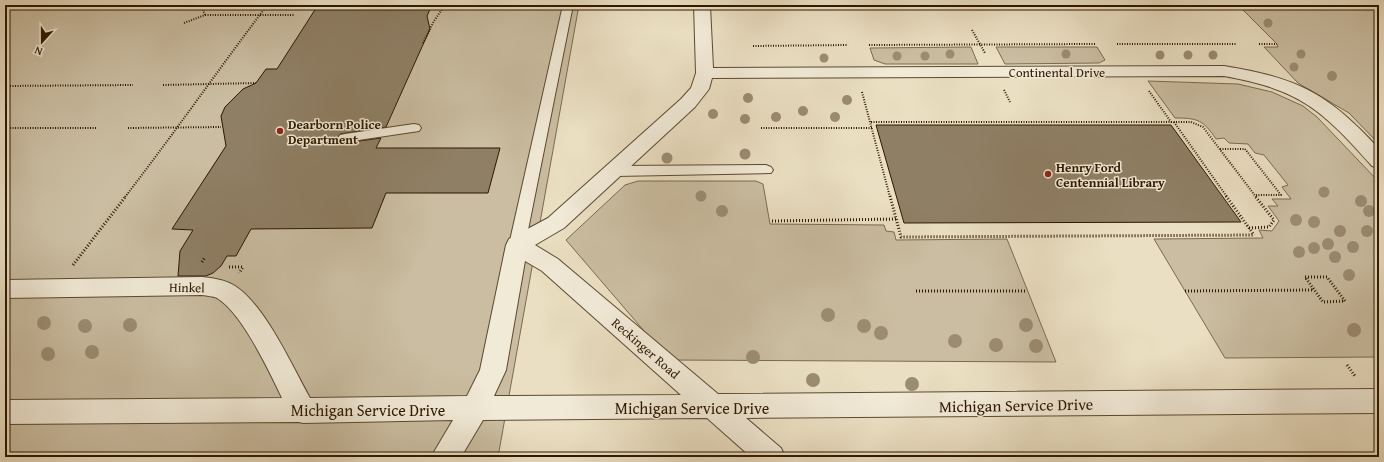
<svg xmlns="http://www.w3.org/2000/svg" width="1384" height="462" viewBox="0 0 1384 462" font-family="'Gentium Book Plus',serif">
<rect width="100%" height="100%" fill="#eadfc2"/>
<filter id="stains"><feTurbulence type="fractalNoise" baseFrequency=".005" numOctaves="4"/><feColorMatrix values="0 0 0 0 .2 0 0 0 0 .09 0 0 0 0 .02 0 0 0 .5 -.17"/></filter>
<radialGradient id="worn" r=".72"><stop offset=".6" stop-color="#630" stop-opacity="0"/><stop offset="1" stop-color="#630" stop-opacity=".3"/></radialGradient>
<g fill="#cabda1" stroke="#7c6a50">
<path d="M5 5H579L498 457H5Z"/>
<path d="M1238 5H1379V144L1349 113 1298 83 1264 47H1278L1277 44Z"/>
<path d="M971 47 978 64H885L874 60 870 48Z"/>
<path d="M996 47H1097L1105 60 1099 63 1005 64Z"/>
<path d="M1148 81 1238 84 1272 92 1303 106 1317 117 1379 182V357L1225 358 1154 239 1263 238 1259 230 1272 231 1279 221 1268 206H1278L1272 199H1291L1282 187 1288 185 1264 155 1255 153 1248 144 1229 143 1224 138 1216 139C1203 120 1198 118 1175 118Z"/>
<path d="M638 181H756L763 184 770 224 884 225 886 231 894 232 896 240 1007 239 1056 362 669 360 566 240 625 185Z"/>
</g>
<g fill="#8f7f65" stroke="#2d1700">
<path d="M318 5H432L427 16 430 29 386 127 340 134 337 139 340 142 345 143 381 138 376 148H500L488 193H386L372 228 251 229 236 256H227L221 266 213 273 206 276H178L180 251 193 230 172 229 226 146 221 116 225 107 243 89 256 83 266 69H277Z"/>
<path d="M876 125H1171L1241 222 904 223Z"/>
</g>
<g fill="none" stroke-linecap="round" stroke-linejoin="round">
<g stroke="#5c4930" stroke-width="2">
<g id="service">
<path d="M563 5H573L525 245 522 249 517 251 512 249 509 245Z"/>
<path d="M414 124 419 125 421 128 419 131 345 142 340 141 338 138 340 135 345 134Z"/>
<path d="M766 165 771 167 773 170 771 173 615 176 610 174 608 171 610 168 615 166Z"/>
</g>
</g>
<g stroke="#5c4930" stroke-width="2">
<path id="minor" d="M694 5H710L713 68 1224 66C1298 78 1328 93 1379 149V168L1372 166C1321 109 1301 90 1224 76L712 78 709 89 695 107 564 228 535 245 558 259 718 394 1379 389V413L746 418 781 448 785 457H751L707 418 483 420 461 457H431L453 420 303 423 299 422 5 424V400L282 398C269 371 242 313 217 298 213 296 207 296 202 295L5 298V280L202 277C213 278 226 280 235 286 265 305 292 366 310 398L467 396 480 370 506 245 509 239 548 218 681 99 691 88 696 73ZM525 261 542 271 681 395 494 396 506 370Z"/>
</g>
<g stroke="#2d1700" stroke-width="2" stroke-dasharray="1 1.5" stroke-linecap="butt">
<path d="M205 15 203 10 207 5"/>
<path d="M184 23 205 15H294"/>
<path d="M972 30 985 53"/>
<path d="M423 43 434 21 445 5"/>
<path d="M1117 44H1237"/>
<path d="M1259 44H1277"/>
<path d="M869 45 1095 44"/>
<path d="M753 46 848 45"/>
<path d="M163 85 256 83"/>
<path d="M5 86 133 85"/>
<path d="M1004 90 1010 102"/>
<path d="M1149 91 1171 122"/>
<path d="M862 92 890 197"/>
<path d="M871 122H1191L1203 127 1256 197"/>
<path d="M1174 122 1227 197"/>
<path d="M5 128H97"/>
<path d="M128 128 221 127"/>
<path d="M761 128H872"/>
<path d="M1220 149H1245L1281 195H1256"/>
<path d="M125 197C173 135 218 70 265 8"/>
</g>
<g stroke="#2d1700" stroke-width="3" stroke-dasharray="1 2" stroke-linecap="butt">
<path d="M890 196 901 237 1254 235"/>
<path d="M1226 196 1254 235"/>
<path d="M772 221 897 219"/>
<path d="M1249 228 1269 227 1274 220 1255 196"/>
<path d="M202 262 205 257"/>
<path d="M73 265 126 196"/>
<path d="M229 267H243L239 273"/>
<path d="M1305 277H1327L1345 301 1323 302Z"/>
<path d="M916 291H1027"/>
<path d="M1185 291 1314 290"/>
<path d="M1347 365 1355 376"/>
</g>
<use href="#service" fill="#f1ead7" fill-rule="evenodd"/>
<use href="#minor" fill="#f1ead7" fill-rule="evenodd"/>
</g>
<g fill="#9c8c72">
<circle cx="1268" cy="23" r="4.5"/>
<circle cx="950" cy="54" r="4.5"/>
<circle cx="1066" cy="54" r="4.5"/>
<circle cx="1301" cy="54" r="4.5"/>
<circle cx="1160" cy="55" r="4.5"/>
<circle cx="1188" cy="55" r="4.5"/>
<circle cx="1213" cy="55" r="4.5"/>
<circle cx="897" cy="56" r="4.5"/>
<circle cx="925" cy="56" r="4.5"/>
<circle cx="824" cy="58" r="4.5"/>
<circle cx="1294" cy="67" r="4.5"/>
<circle cx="1332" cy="76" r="5"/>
<circle cx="748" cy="98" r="5"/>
<circle cx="847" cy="100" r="5"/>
<circle cx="803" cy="111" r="5"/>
<circle cx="713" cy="114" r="5"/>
<circle cx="776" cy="117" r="5"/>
<circle cx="835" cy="117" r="5"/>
<circle cx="745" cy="119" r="5"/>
<circle cx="745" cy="154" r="5.5"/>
<circle cx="667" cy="158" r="5.5"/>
<circle cx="1324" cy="192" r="5.5"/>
<circle cx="701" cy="196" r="5.5"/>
<circle cx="1361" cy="201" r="6"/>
<circle cx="722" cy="211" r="6"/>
<circle cx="1369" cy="211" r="6"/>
<circle cx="1296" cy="220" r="6"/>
<circle cx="1314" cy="222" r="6"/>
<circle cx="1340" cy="231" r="6"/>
<circle cx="1367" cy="231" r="6"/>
<circle cx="1328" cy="244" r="6"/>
<circle cx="1353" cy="247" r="6"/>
<circle cx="1314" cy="248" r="6"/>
<circle cx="1299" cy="252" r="6"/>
<circle cx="1335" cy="257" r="6"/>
<circle cx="1349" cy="275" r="6"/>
<circle cx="828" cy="315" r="7"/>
<circle cx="44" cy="323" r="7"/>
<circle cx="130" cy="325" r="7"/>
<circle cx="1026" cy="325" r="7"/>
<circle cx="85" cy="326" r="7"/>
<circle cx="864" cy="326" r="7"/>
<circle cx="1354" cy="330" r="7"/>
<circle cx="881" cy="333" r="7"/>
<circle cx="955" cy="341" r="7"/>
<circle cx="996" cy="345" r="7"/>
<circle cx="1036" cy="346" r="7"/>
<circle cx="92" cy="352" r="7"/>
<circle cx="48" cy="354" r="7"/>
<circle cx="753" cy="357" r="7"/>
<circle cx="813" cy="380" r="7"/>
<circle cx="912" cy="384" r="7"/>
</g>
<g fill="#8f2418" stroke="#f1ead7" stroke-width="1.5">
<circle cx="280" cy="131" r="4"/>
<circle cx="1048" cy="174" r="4"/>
</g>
<g text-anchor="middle" stroke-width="3" stroke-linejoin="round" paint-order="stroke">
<g font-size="13" fill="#2d1700" stroke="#f1ead7">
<text x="1057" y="77">Continental Drive</text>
<text transform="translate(187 287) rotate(1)" y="5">Hinkel</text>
<text transform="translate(646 348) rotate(41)" y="5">Reckinger Road</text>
</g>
<g font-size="13" font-weight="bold" fill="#2d1700" stroke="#f1ead7" text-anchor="start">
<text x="288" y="129">Dearborn Police<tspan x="288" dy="15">Department</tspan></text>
<text x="1056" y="172">Henry Ford<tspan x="1056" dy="15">Centennial Library</tspan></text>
</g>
<g font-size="16" fill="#2d1700" stroke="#f1ead7">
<text transform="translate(1016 405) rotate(-1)" y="6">Michigan Service Drive</text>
<text x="692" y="414">Michigan Service Drive</text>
<text x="368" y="416">Michigan Service Drive</text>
</g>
</g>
<rect width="1384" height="462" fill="none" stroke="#eadfc2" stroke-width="20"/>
<rect x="6" y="6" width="1372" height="450" fill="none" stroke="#2d1700" stroke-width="2"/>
<rect x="10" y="10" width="1364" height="442" fill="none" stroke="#2d1700"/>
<g transform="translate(42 42) rotate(201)" stroke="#f1ead7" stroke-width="3" paint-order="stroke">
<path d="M0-3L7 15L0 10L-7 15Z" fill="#2d1700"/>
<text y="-6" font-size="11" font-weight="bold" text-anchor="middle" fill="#2d1700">N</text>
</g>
<rect width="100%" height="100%" filter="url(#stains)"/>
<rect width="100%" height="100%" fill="url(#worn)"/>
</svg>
